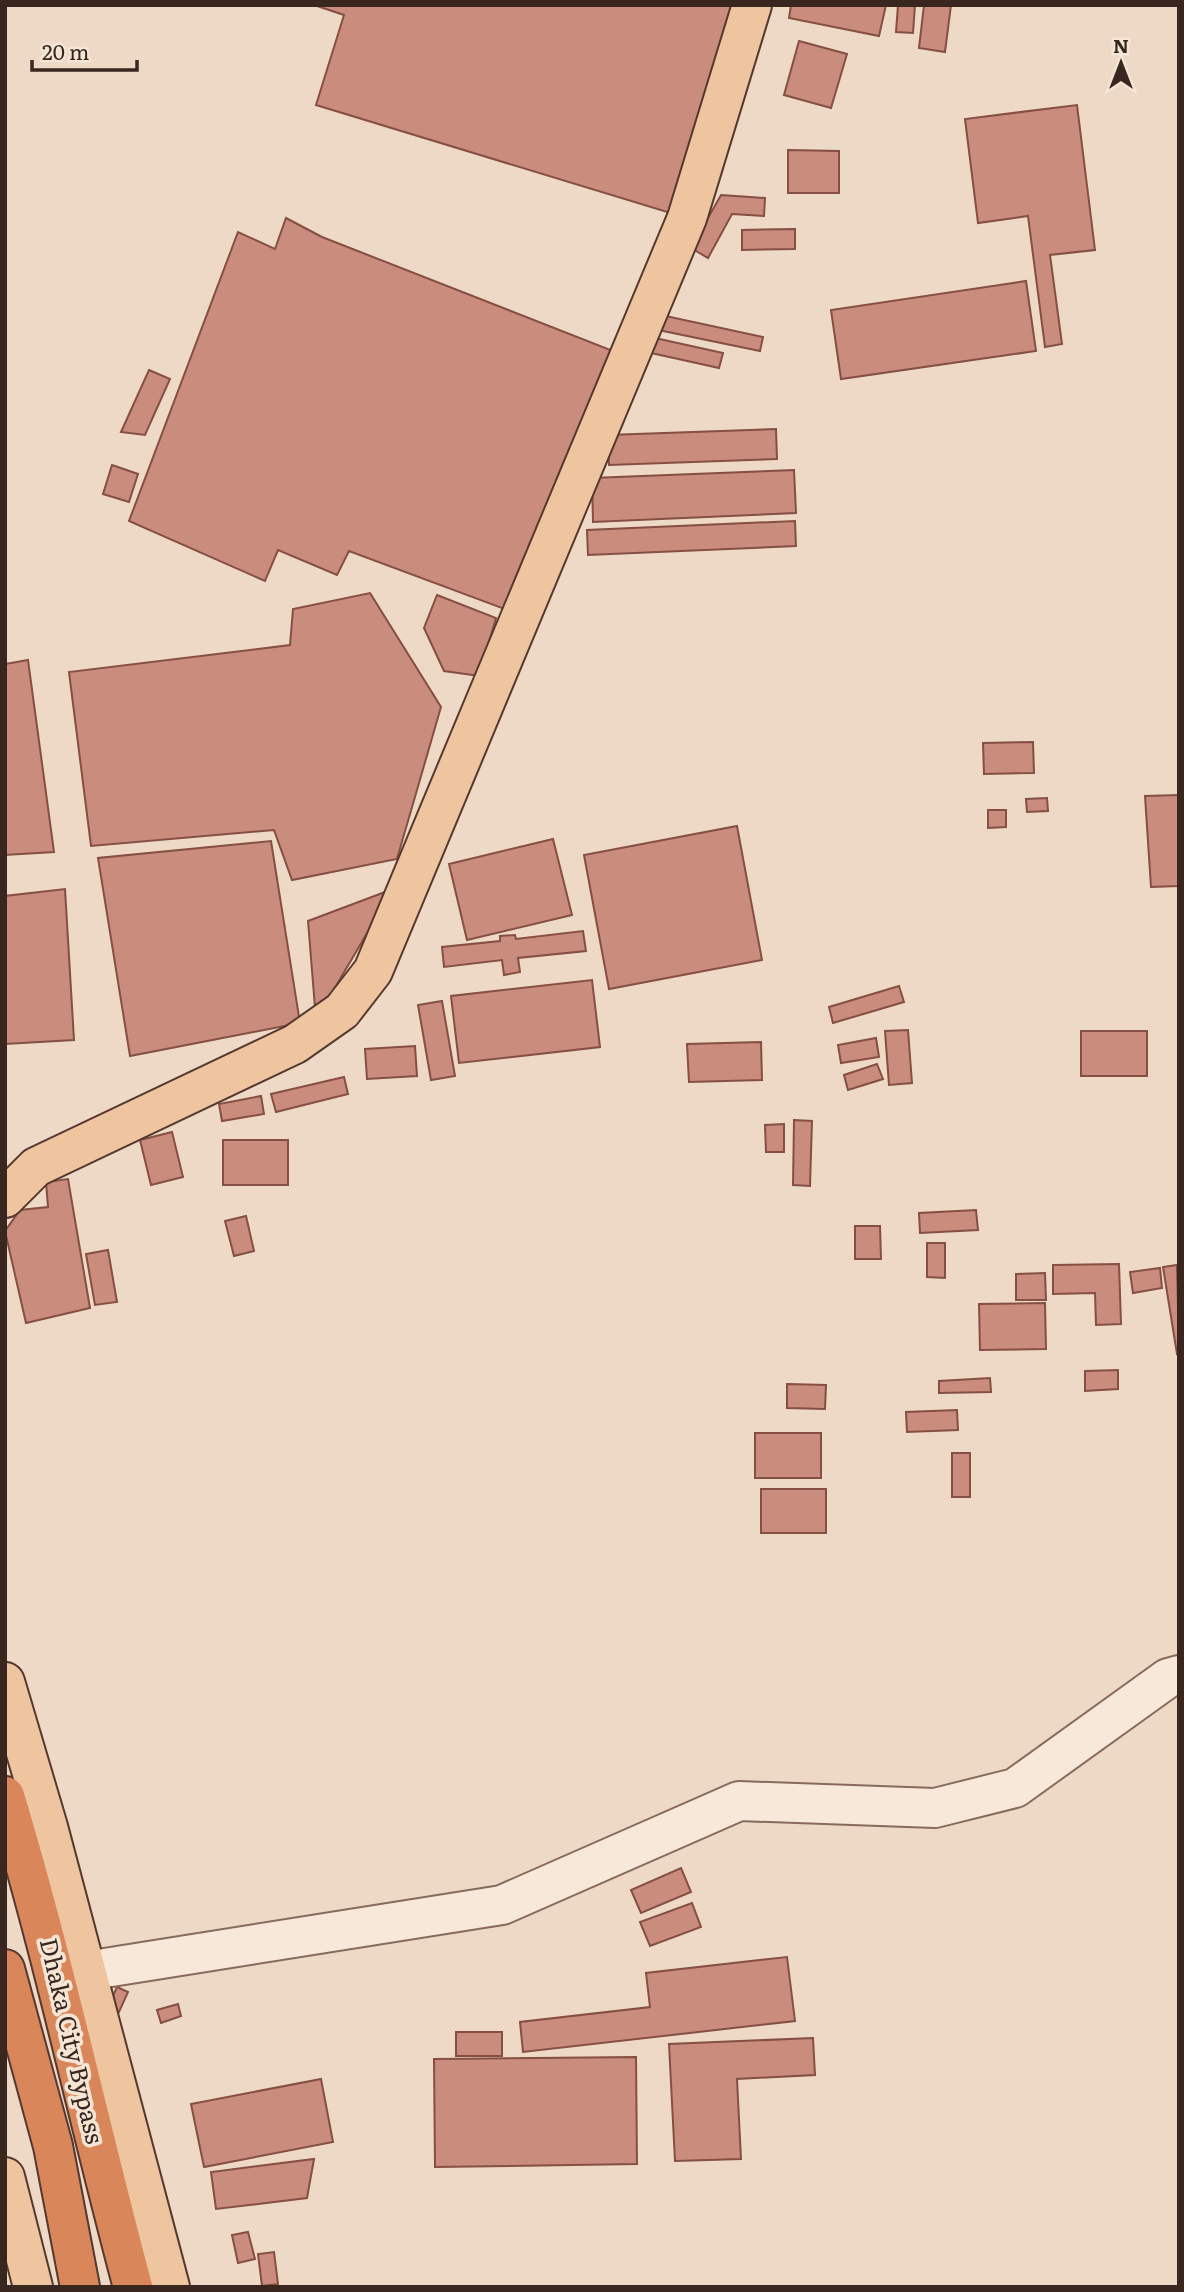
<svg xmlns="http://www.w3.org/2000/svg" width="1184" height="2292" viewBox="0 0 1184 2292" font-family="Literata,serif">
<rect width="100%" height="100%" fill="#edd9c6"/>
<g fill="#c98c7d" stroke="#854f43" stroke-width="2">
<path d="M739 5 687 218 316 105 344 15 314 5Z"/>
<path d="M791 5H886L879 36 789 18Z"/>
<path d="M898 5H915L913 33 896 32Z"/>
<path d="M924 5H951L945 52 919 48Z"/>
<path d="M799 41 847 54 831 108 784 95Z"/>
<path d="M1077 105 1095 250 1050 255 1062 344 1045 347 1028 216 978 223 965 119Z"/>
<path d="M788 150 839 151V193H788Z"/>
<path d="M721 195 765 198 764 216 732 214 708 258 691 248Z"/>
<path d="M286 218 322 237 613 351 510 611 349 551 337 575 278 550 265 581 129 521 238 232 275 249Z"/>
<path d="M795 229V249L742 250V230Z"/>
<path d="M1026 281 1036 351 841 379 831 310Z"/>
<path d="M661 315 763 337 760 351 658 330Z"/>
<path d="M655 338 723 353 719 368 651 353Z"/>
<path d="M149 370 170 379 145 435 121 432Z"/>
<path d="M776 429 777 459 609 465 608 435Z"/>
<path d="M112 465 138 474 129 502 103 494Z"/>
<path d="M794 470 796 513 593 522 592 478Z"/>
<path d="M795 521 796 546 588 555 587 530Z"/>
<path d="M370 593 441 707 397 859 292 880 274 830 91 846 69 672 290 645 293 609Z"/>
<path d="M437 595 496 618 479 676 444 671 424 628Z"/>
<path d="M28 660 54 852 5 855V664Z"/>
<path d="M1033 742 1034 773 984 774 983 743Z"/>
<path d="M1179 795V886L1151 887 1145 796Z"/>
<path d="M1047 798 1048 811 1027 812 1026 799Z"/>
<path d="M988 810H1006V827L988 828Z"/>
<path d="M737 826 762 960 609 989 584 855Z"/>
<path d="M553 839 572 915 467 940 449 864Z"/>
<path d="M271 841 300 1023 130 1056 98 858Z"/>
<path d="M65 889 74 1040 5 1044V896Z"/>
<path d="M393 889 316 1020 308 921Z"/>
<path d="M583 931 586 951 518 958 520 972 504 975 502 960 444 967 442 947 500 941V936L515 935 516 939Z"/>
<path d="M592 980 600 1047 459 1063 451 996Z"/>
<path d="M899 986 904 1002 833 1023 829 1007Z"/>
<path d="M442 1001 455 1076 431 1080 418 1005Z"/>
<path d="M908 1030 912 1083 889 1085 885 1031Z"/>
<rect x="1081" y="1031" width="66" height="45"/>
<path d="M876 1038 879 1057 841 1063 838 1045Z"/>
<path d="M761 1042 762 1080 689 1082 687 1044Z"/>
<path d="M415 1046 417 1076 367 1079 365 1049Z"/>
<path d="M877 1064 883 1079 848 1090 844 1075Z"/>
<path d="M344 1077 348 1094 276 1112 271 1094Z"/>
<path d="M261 1096 264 1114 222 1121 219 1104Z"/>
<path d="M794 1120 812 1121 810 1186 793 1185Z"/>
<path d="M784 1124V1152H766L765 1125Z"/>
<path d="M172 1132 183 1177 151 1185 140 1140Z"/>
<rect x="223" y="1140" width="65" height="45"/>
<path d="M68 1179 90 1308 26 1323 5 1231 20 1210 48 1207 46 1182Z"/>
<path d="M976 1210 978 1230 920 1233 919 1213Z"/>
<path d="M246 1216 254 1251 234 1256 225 1221Z"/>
<path d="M855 1226H880L881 1259H855Z"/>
<path d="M927 1243H945V1278L927 1277Z"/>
<path d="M108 1250 117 1302 95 1305 86 1254Z"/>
<path d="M1119 1264 1121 1324 1096 1325 1095 1293 1053 1294V1265Z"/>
<path d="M1177 1265 1179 1353 1177 1354 1163 1267Z"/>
<path d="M1160 1268 1162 1288 1133 1293 1130 1272Z"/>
<path d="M1045 1273 1046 1300H1016V1274Z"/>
<path d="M1045 1303 1046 1349 980 1350 979 1304Z"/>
<path d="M1118 1370V1389L1085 1391V1371Z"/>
<path d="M990 1378 991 1392 939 1393V1381Z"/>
<path d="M787 1384 826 1385 825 1409 787 1408Z"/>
<path d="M957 1410 958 1430 907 1432 906 1412Z"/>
<rect x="755" y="1433" width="66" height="45"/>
<rect x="952" y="1453" width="18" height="44"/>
<rect x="761" y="1489" width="65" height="44"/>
<path d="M681 1868 691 1892 641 1913 631 1890Z"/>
<path d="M692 1903 701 1927 650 1946 640 1922Z"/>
<path d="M787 1957 795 2021 523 2052 520 2022 650 2007 646 1973Z"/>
<path d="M117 1987 128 1992 119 2012 108 2007Z"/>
<path d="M178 2004 181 2016 161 2023 157 2010Z"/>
<rect x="456" y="2032" width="46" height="24"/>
<path d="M813 2038 815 2075 737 2079 741 2159 675 2161 669 2044Z"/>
<path d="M636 2057 637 2164 435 2167 434 2059Z"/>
<path d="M321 2079 333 2142 204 2167 191 2104Z"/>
<path d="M314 2159 307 2198 216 2209 211 2172Z"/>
<path d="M248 2232 255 2259 238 2263 232 2235Z"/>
<path d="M274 2252 278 2284 262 2286 258 2254Z"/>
</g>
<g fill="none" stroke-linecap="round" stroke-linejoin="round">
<g stroke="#876a5c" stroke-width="42">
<path id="minor" d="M86 1971 502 1905 739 1801 935 1808 1015 1788 1168 1678 1179 1675"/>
</g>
<g stroke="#553930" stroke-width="42">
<g id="major">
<path d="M5 1198 36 1167 295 1044 342 1011 373 971 687 218 752 5"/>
<path d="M5 1682 48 1827 170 2287"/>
<path d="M5 2177 33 2287"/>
</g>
</g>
<g stroke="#553930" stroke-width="42">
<g id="highway">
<path d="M5 1796C54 1958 89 2123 133 2287"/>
<path d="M5 1969 53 2146 80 2287"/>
</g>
</g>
<use href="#minor" stroke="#f8e8d9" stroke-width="38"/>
<use href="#major" stroke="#eec59f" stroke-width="38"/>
<use href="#highway" stroke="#d8865a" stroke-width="38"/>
</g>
<g text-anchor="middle" stroke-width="7" stroke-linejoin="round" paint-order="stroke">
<g font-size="24" fill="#38261f" stroke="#f4e5d5">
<text transform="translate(71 2041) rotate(77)" y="8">Dhaka City Bypass</text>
</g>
</g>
<rect width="1184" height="2292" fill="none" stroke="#38261f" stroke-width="14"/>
<g transform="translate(1121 63)" stroke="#f4e5d5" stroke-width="5" paint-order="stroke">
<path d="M0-5L12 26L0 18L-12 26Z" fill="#38261f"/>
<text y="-10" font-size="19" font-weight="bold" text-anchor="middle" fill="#38261f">N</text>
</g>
<path d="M32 60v10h105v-10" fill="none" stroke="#38261f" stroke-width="3.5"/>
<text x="42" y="60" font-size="21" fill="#38261f" stroke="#f4e5d5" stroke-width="5" paint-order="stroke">20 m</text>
</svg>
